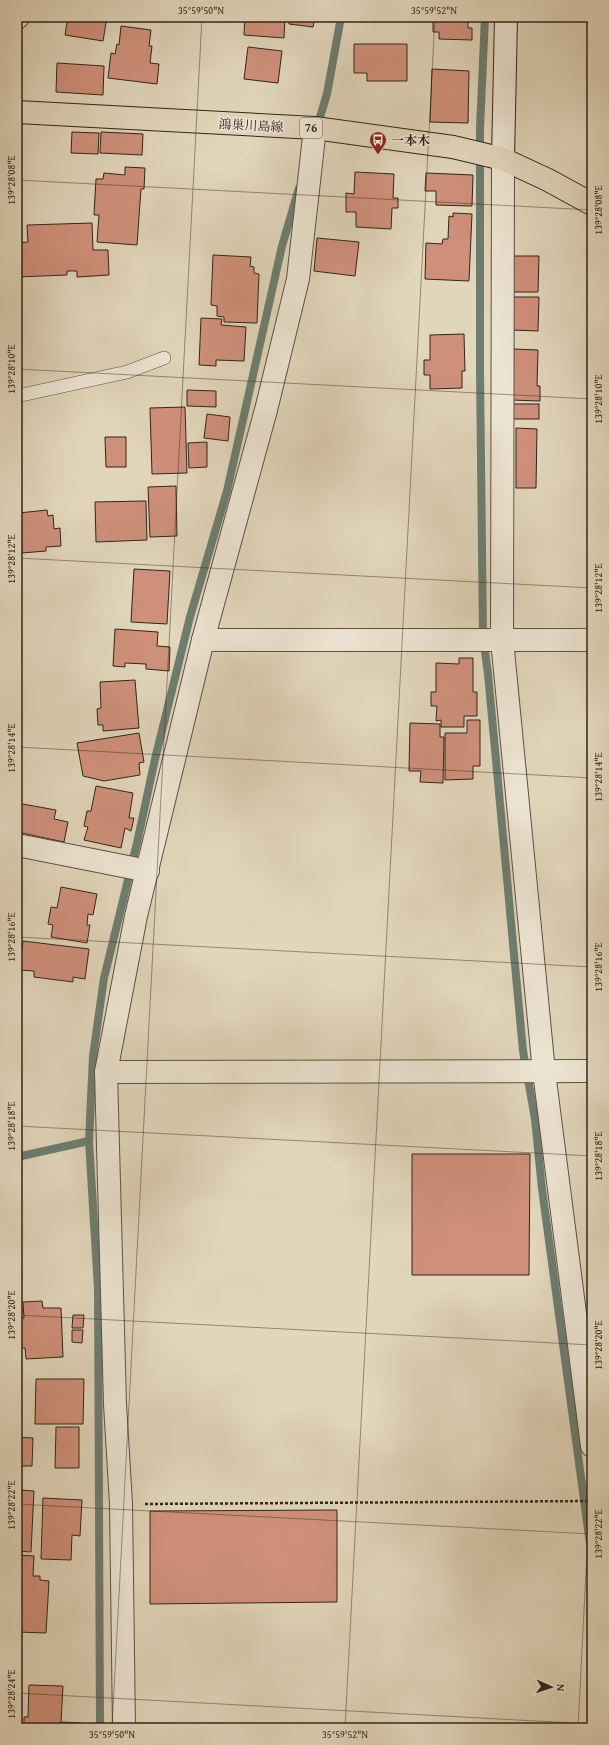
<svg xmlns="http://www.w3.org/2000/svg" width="609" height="1745" viewBox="0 0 609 1745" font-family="'Gentium Book Plus','Noto Serif JP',serif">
<rect width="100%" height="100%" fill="#e1d5ba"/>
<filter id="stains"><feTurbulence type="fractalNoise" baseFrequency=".005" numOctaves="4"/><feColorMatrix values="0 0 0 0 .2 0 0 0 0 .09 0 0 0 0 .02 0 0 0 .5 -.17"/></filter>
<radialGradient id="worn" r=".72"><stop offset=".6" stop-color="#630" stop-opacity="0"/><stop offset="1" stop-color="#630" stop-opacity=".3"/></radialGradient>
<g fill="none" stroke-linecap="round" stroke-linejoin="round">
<g stroke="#6d7d70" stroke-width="8">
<path d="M485 17 480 128V373L483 636 488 674 523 1051 535 1119 542 1189 592 1559"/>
<path d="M317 127 327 94 341 17"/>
<path d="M17 1157 89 1141"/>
<path d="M100 1728 98 1289 89 1141 93 1056 104 978 137 843 155 759 190 617 227 491 282 246 299 188"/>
</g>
</g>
<g fill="#cf907b" stroke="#32241a">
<path d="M68 17H107L103 41 65 35Z"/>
<path d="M245 17H285L284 38 244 35Z"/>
<path d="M290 17H315L313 27 289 24Z"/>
<path d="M430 17H468V28H472V40L439 39V32H433V19H430Z"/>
<path d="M121 26 151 30 149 46H152L150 63 159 64 157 84 108 78 111 53 115 54 117 44 119 45Z"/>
<path d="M354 44H407V81H367V73H354Z"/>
<path d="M248 47 282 51 278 83 244 79Z"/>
<path d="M57 63 104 66 103 95 56 92Z"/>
<path d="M432 69 469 71 468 123 430 122Z"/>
<path d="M72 132 99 133 98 154 71 153Z"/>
<path d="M101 132 143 134 142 155 100 153Z"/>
<path d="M125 167 145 168 144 189H141L137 245 97 242 99 215H94L96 179H103L104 173 125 175Z"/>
<path d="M355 172 394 174 393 198H398V208H392L391 229 356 227V212H346V193L354 194Z"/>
<path d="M426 173 473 175 472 206 436 205V191H425Z"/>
<path d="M453 213 472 214 469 281 425 279 426 243 442 244 443 239H448L449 216 453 217Z"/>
<path d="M92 223 93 250H108L109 275 77 277V271H67V275L17 277V243L28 242 27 225Z"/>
<path d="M317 238 359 242 355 276 314 271Z"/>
<path d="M213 255 251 257 250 266 254 267V273L259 274 257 323 224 322V317L217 316V306L211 305Z"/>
<path d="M509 256H539L538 292H509Z"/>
<path d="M513 297H539L538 331 513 330Z"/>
<path d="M201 318 222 319 221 325 246 327 244 361 216 360V366L199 365Z"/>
<path d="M464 334 465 371H462V388L430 389V375H424V360H430V335Z"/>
<path d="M513 349 538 350 537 386H540V401L511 400Z"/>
<path d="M187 390 216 391V407L187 406Z"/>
<rect x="511" y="404" width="28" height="15"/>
<path d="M185 407 187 473 152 474 150 408Z"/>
<path d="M207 414 230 417 228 441 204 438Z"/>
<path d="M516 428 537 429 536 488H516Z"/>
<path d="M105 437H126V467H106Z"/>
<path d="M207 442V467L189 468 188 443Z"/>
<path d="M176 486 177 536 150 537 148 487Z"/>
<path d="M146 501 147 540 96 542 95 502Z"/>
<path d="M47 510 48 516 53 515 54 529 60 528 61 546 46 547V551L22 553 19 513Z"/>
<path d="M134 569 170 571 167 624 131 622Z"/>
<path d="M115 629 158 632 157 646 170 647 169 671 146 669V664L125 663V667L113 666Z"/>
<path d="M459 658H473V692H477V716H464V727H441V720L436 721 437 706H431V692H436V663L459 664Z"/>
<path d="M135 680 139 728 103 731V725H98L97 709 101 708 100 682Z"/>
<path d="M467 720H480V766H473V779L445 780V733H467Z"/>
<path d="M410 723 440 724V737H444L443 783 420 782 421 771H409Z"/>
<path d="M139 733 144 762 139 763 140 775 104 781 83 776 77 743Z"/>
<path d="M96 786 133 793 129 818H134L131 831 125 828 121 848 84 840 88 827 84 826 87 811H91Z"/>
<path d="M17 803 56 810 54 819 68 822 64 842 17 832Z"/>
<path d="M61 887 97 894 93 915 88 914 87 925H90L87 943 51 937 53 925 48 924 51 907 57 908Z"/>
<path d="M23 941 89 949 85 979 73 977V982L34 977V971L20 970Z"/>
<path d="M412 1154H530L529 1275H412Z"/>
<path d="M42 1301 43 1308H61L63 1357 26 1359 25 1348H19L17 1318H24L23 1302Z"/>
<path d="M73 1315H84L83 1328H72Z"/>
<path d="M72 1330H83L82 1343 72 1342Z"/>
<path d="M36 1379H84L83 1424H35Z"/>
<path d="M56 1427H79V1468H55Z"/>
<path d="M17 1437 33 1438 32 1466H17Z"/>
<path d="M17 1490 34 1491 31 1552 17 1551Z"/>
<path d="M43 1498 82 1500 80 1536 72 1535 71 1560 41 1559Z"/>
<path d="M337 1510V1602L150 1604V1511Z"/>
<path d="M17 1555 34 1556 33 1576H40V1580L49 1581 46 1633 17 1632Z"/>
<path d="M29 1685 63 1686 61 1722 81 1723V1728H24V1717H28Z"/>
</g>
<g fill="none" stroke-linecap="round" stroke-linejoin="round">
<g stroke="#5e5042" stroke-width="14">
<path id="lane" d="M17 396 127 372 164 358"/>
</g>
<g stroke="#5e5042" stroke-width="24">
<g id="street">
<path d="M17 18 18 17"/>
<path d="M503 159 502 640 544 1072 592 1446"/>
<path d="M203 640H592"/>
<path d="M17 845 148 871"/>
<path d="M106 1072 592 1071"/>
<path d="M124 1728 121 1504 115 1404 106 1072 136 916 203 640 266 410 298 279 315 128"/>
</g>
</g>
<g stroke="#32241a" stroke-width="24">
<path id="secondary" d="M503 159 506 17"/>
</g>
<g stroke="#32241a" stroke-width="24">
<path id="primary" d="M17 112 315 128 453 147 503 159 548 180 592 204"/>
</g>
<path stroke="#32241a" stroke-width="2.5" stroke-dasharray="3 2" stroke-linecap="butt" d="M145 1504 592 1501"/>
<use href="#lane" stroke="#ece4d2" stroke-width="13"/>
<use href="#street" stroke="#ece4d2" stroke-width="22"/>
<use href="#secondary" stroke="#ece4d2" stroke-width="22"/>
<use href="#primary" stroke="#e1d5ba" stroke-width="22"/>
</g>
<path fill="none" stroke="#32241a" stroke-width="1" stroke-opacity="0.45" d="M520 17 592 21M17 180 592 210M17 369 592 399M17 558 592 588M17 747 592 778M17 937 592 967M17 1126 592 1156M17 1315 592 1345M17 1504 592 1534M17 1693 592 1724M112 1728 202 17M345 1728 435 17M578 1728 592 1454"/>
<defs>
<g id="bus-pin" transform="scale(0.9)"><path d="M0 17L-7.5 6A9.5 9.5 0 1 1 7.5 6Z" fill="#8f2418" stroke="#ece4d2"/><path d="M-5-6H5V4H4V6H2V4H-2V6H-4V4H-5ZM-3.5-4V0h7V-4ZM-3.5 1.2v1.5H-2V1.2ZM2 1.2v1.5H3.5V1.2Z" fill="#fff"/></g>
</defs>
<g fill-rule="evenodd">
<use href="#bus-pin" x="378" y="140"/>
</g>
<g text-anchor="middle" stroke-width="3" stroke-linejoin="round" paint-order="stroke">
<rect fill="#ece4d2" stroke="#6a5e51" stroke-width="1" x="300" y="118" width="22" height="20" rx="3"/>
<g font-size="12" font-weight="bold" fill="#32241a">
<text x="311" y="132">76</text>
</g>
<g font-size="13" fill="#32241a" stroke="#ece4d2">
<text transform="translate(251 125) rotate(3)" y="5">鴻巣川島線</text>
</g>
<g font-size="13" font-weight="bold" fill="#32241a" stroke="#ece4d2" text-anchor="start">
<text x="391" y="145">一本木</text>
</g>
</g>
<rect width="609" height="1745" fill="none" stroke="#e1d5ba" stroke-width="44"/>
<g transform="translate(551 1687) rotate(93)" stroke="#ece4d2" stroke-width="3" paint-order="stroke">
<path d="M0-3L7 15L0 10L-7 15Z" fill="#32241a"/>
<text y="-6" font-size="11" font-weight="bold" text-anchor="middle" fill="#32241a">N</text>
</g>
<rect x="22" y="22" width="565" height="1701" fill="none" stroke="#32241a" stroke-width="1.5"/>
<g font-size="10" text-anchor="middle" fill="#32241a">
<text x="201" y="14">35°59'50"N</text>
<text x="434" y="14">35°59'52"N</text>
<text transform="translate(11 180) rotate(-90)" y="4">139°28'08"E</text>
<text transform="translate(598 210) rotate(-90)" y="4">139°28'08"E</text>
<text transform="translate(11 369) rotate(-90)" y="4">139°28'10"E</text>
<text transform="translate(598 399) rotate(-90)" y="4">139°28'10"E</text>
<text transform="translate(11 559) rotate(-90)" y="4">139°28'12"E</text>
<text transform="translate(598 588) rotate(-90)" y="4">139°28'12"E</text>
<text transform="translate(11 748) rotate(-90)" y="4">139°28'14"E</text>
<text transform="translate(598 777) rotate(-90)" y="4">139°28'14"E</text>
<text transform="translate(11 937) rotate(-90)" y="4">139°28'16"E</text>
<text transform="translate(598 967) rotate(-90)" y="4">139°28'16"E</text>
<text transform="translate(11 1126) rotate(-90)" y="4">139°28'18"E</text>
<text transform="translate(598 1156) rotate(-90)" y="4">139°28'18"E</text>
<text transform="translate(11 1315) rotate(-90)" y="4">139°28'20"E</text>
<text transform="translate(598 1345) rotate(-90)" y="4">139°28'20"E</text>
<text transform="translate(11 1505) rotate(-90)" y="4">139°28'22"E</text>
<text transform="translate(598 1534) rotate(-90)" y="4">139°28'22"E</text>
<text transform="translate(11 1694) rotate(-90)" y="4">139°28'24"E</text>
<text x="112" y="1738">35°59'50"N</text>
<text x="345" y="1738">35°59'52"N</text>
</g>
<rect width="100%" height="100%" filter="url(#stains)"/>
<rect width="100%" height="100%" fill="url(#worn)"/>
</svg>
